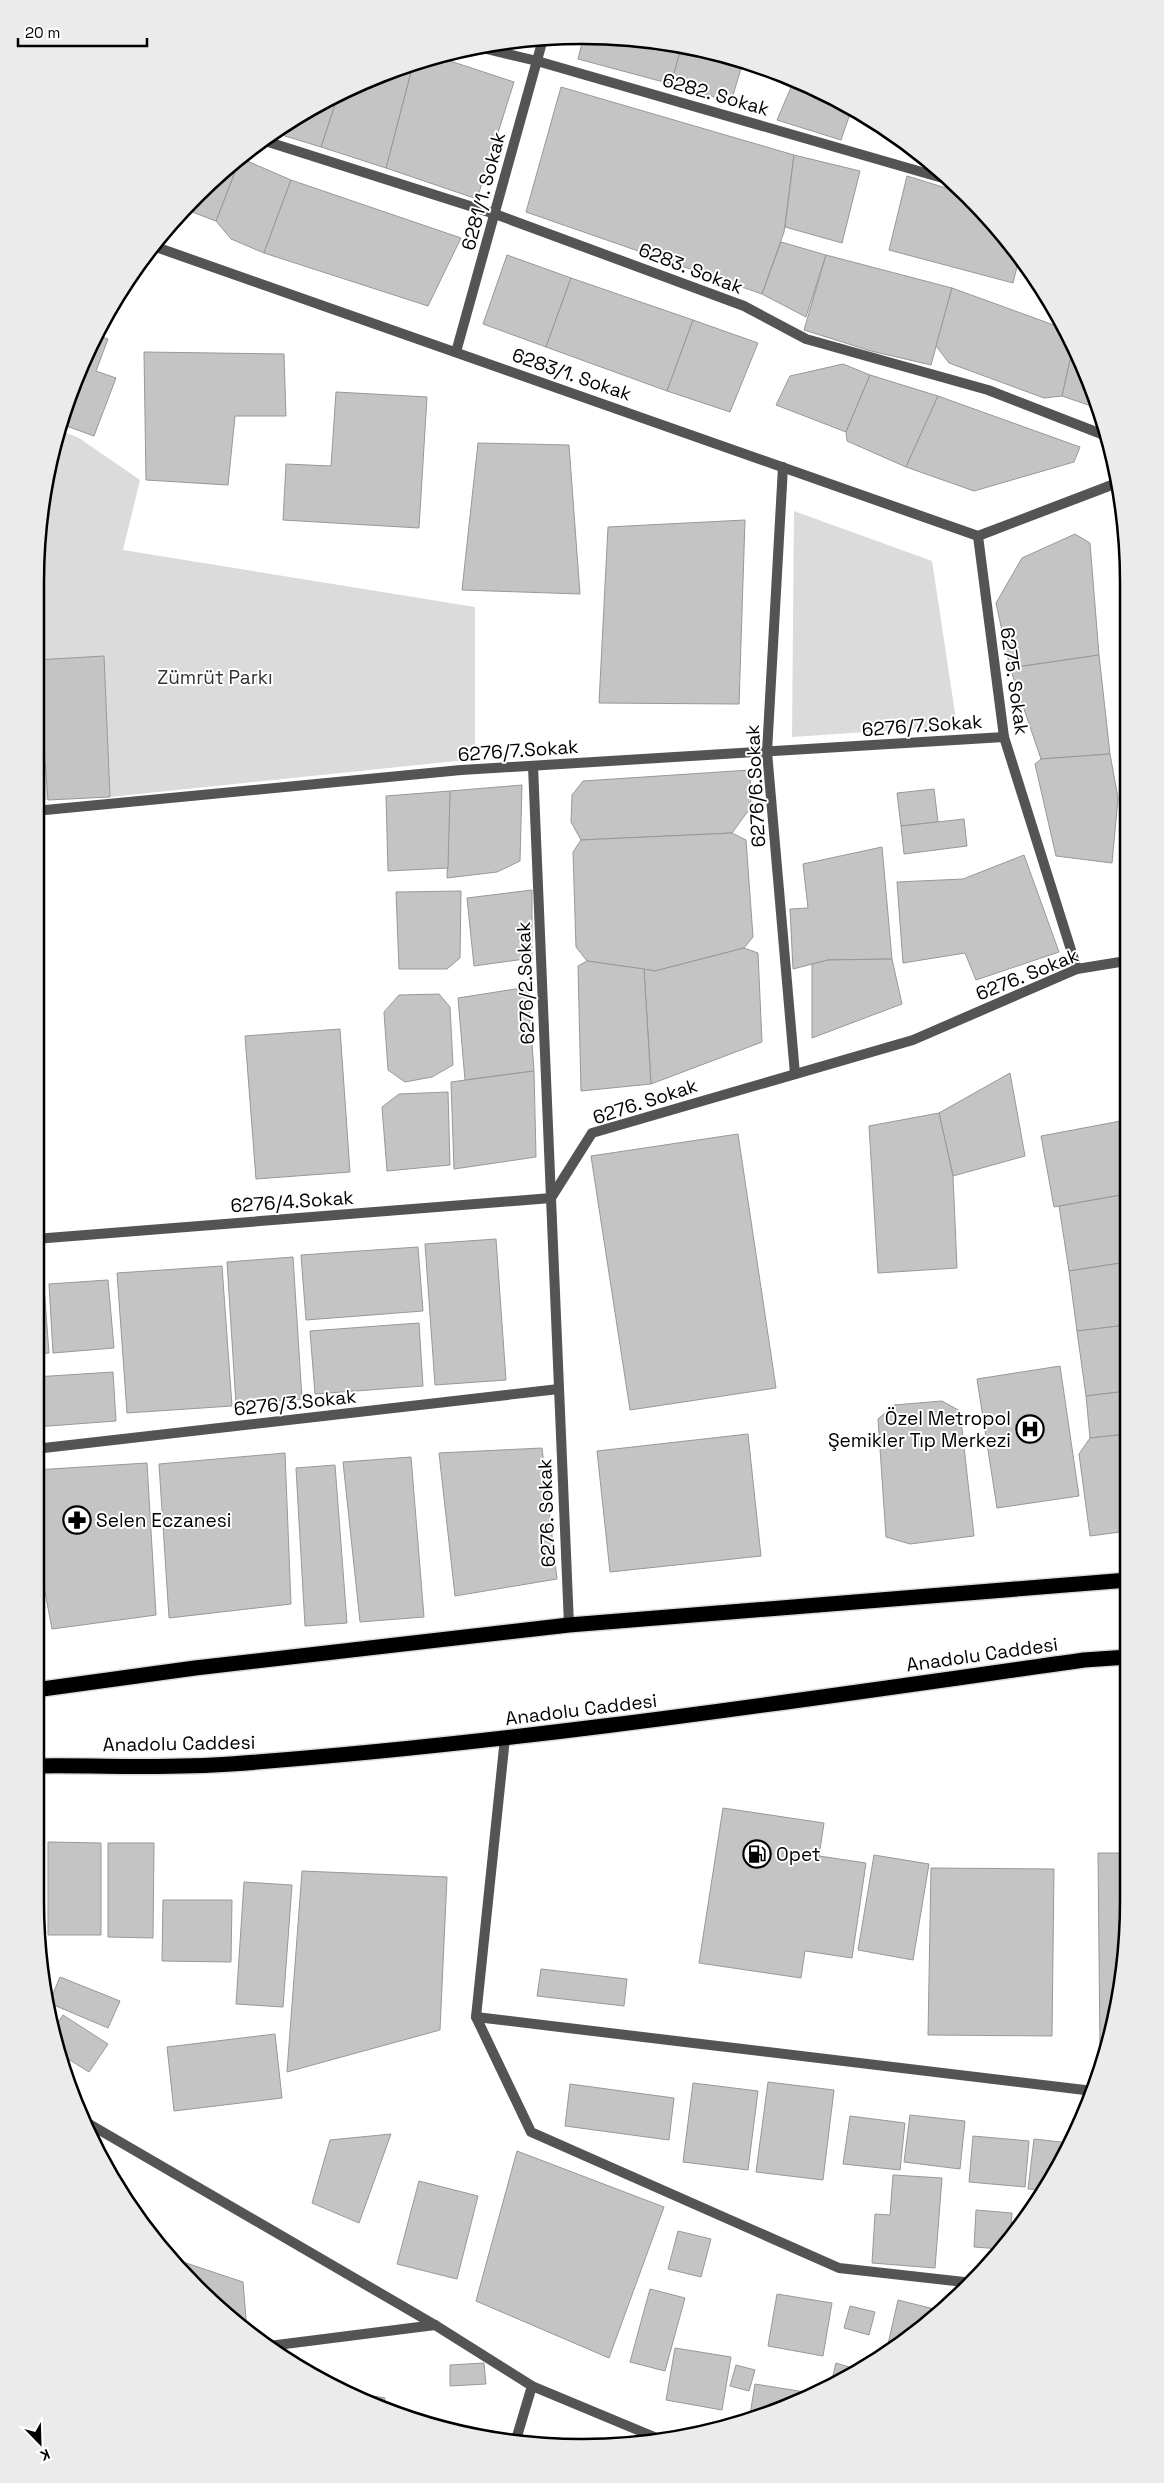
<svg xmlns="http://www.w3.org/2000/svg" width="1164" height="2483" viewBox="0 0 1164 2483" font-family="'Space Grotesk',sans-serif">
<rect width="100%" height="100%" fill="#fff"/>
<g fill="#dbdbdb">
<path d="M59 430 79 438 140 480 123 550 475 607V759L110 797 104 656 48 800H35V582L46 475Z"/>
<path d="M794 511 932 561 957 726 792 737Z"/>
</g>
<g fill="#c4c4c4" stroke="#989898">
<path d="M584 35 682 45 671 84 578 59Z"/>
<path d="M682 45 743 62 731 102 671 84Z"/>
<path d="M438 57 514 82 477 199 386 168 413 64Z"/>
<path d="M413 64 386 168 321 147 338 95 373 77Z"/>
<path d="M795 78 851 111 841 140 777 120Z"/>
<path d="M561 87 794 155 784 232 762 294 526 212Z"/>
<path d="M338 95 321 147 272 132 278 127Z"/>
<path d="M794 155 860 171 842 243 785 227Z"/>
<path d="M247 161 291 180 264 253 231 239 216 221 238 164Z"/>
<path d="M234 163 238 164 216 221 184 209 195 195Z"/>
<path d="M907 176 959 192 1016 249 1020 255 1013 283 889 250Z"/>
<path d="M291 180 461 238 428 306 264 253Z"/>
<path d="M781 242 826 255 806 317 762 294Z"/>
<path d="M507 255 571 278 546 347 483 324Z"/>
<path d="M826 255 952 288 931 365 871 351 804 330Z"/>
<path d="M571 278 693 320 667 391 546 347Z"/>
<path d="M952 288 1062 328 1073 349 1062 396 1044 398 949 363 936 346Z"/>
<path d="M693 320 758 343 730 412 667 391Z"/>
<path d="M97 335 108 339 96 371 116 378 94 436 61 424 77 372Z"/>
<path d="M144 352 284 354 286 416H235L228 485 146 480Z"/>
<path d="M1070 360 1081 362 1087 372 1097 408 1062 396Z"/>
<path d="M843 364 870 375 846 432 776 405 790 376Z"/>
<path d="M870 375 938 396 906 467 847 441 846 432Z"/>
<path d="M336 392 427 397 419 528 283 520 286 464 331 466Z"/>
<path d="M938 396 1080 447 1074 462 974 491 906 467Z"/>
<path d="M478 443 569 445 580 594 462 590Z"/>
<path d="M745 520 739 704 599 703 608 527Z"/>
<path d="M1075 534 1090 543 1099 655 1010 668 996 603 1022 558Z"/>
<path d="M1099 655 1110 754 1041 759 1010 668Z"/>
<path d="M104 656 110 797 48 800 37 660Z"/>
<path d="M1123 663H1125V716H1120Z"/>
<path d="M1120 716H1125V769H1124Z"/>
<path d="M1110 754 1118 798 1112 863 1056 856 1035 764 1041 759Z"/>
<path d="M750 770 751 807 732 833 581 840 571 822 572 795 583 781Z"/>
<path d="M522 785 520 861 497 872 447 878 450 791Z"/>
<path d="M934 789 938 822 901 826 897 793Z"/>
<path d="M450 791 448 868 388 871 386 796Z"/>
<path d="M964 819 967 846 904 854 901 826Z"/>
<path d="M732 833 746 840 753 937 744 948 655 971 587 961 576 947 573 852 581 840Z"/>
<path d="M882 847 892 959 828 960 793 969 790 909 808 908 803 864Z"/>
<path d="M1024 855 1059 952 976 980 965 953 903 963 897 882 963 879Z"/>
<path d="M532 890V958L474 966 467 898Z"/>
<path d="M461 891 460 958 447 969H399L396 892Z"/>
<path d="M744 948 758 953 762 1042 651 1084 644 969 655 971Z"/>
<path d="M892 959 902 1004 812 1038V964L828 960Z"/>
<path d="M587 961 644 969 651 1084 581 1091 578 966Z"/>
<path d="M528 987 534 1071 465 1080 458 998Z"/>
<path d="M439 994 450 1007 453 1065 432 1077 405 1082 388 1070 384 1012 399 995Z"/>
<path d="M340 1029 350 1172 256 1179 245 1036Z"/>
<path d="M534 1071 536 1157 454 1169 451 1082Z"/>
<path d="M1010 1073 1025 1156 953 1176 939 1113Z"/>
<path d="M448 1092 450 1165 387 1171 382 1107 399 1094Z"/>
<path d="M939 1113 953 1176 957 1268 878 1273 869 1126Z"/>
<path d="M1126 1120 1127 1194 1054 1207 1041 1136Z"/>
<path d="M738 1134 776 1388 630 1410 591 1156Z"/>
<path d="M1127 1194V1262L1069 1271 1059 1206Z"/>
<path d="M496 1239 506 1380 435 1385 425 1244Z"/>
<path d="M418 1247 423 1311 306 1320 301 1255Z"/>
<path d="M293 1257 302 1399 236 1404 227 1262Z"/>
<path d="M1127 1262V1325L1077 1331 1069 1271Z"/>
<path d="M222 1266 232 1406 127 1413 117 1273Z"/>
<path d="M108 1280 114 1348 53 1353 49 1284Z"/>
<path d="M44 1286 49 1353 35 1354V1287Z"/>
<path d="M419 1323 423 1386 315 1394 310 1331Z"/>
<path d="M1127 1325V1391L1086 1396 1077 1331Z"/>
<path d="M1060 1366 1079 1496 997 1508 977 1379Z"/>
<path d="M113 1372 116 1421 35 1427V1377Z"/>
<path d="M1127 1391V1434L1090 1438 1086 1396Z"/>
<path d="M942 1401 960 1411 974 1536 910 1544 886 1537 878 1419 894 1405Z"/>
<path d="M748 1434 761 1556 610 1572 597 1451Z"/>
<path d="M1127 1434 1128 1531 1090 1536 1079 1454 1090 1438Z"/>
<path d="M542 1448 557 1579 455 1596 439 1453Z"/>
<path d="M285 1453 291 1604 169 1618 159 1464Z"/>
<path d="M411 1457 424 1617 360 1622 343 1462Z"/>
<path d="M147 1463 156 1615 52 1629 35 1539V1470Z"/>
<path d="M335 1465 347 1623 305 1626 296 1468Z"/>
<path d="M35 1599 40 1630H35Z"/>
<path d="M723 1808 824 1823 819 1856 866 1863 852 1958 805 1951 801 1978 699 1963Z"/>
<path d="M48 1842 101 1843V1935H48Z"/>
<path d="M108 1843H154L153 1938 108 1937Z"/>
<path d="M1098 1853H1129V1901L1118 2008 1106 2050H1100Z"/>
<path d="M874 1855 929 1864 913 1960 858 1950Z"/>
<path d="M931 1868 1054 1869 1052 2036 928 2035Z"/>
<path d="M302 1871 447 1877 440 2030 287 2072Z"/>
<path d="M244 1882 292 1885 283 2007 236 2004Z"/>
<path d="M163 1900H232L231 1962 162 1961Z"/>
<path d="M541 1969 627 1979 624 2006 537 1996Z"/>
<path d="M60 1977 120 2001 108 2028 49 2003Z"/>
<path d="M63 2015 108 2044 89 2072 57 2052 52 2031Z"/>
<path d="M275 2034 282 2098 174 2111 167 2047Z"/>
<path d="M768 2082 834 2090 823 2180 756 2172Z"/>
<path d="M693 2083 758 2091 748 2170 683 2162Z"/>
<path d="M570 2084 674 2098 669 2140 565 2126Z"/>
<path d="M910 2115 965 2121 960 2169 904 2162Z"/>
<path d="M850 2116 905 2123 900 2170 843 2164Z"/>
<path d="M391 2134 359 2223 312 2203 330 2140Z"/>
<path d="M973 2136 1029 2141 1025 2187 969 2182Z"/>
<path d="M1034 2139 1070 2143 1045 2190 1028 2189Z"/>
<path d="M517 2151 664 2207 609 2358 476 2301Z"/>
<path d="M893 2175 942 2178 935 2268 872 2263 875 2214 890 2215Z"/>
<path d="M419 2181 478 2196 457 2279 397 2264Z"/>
<path d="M976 2210 1012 2213 1010 2238 1001 2249 974 2247Z"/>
<path d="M678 2231 711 2239 701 2277 668 2269Z"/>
<path d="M180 2261 243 2282 247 2330 221 2312 180 2269Z"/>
<path d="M650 2289 685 2298 665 2371 630 2362Z"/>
<path d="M777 2294 832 2303 823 2356 768 2346Z"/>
<path d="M898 2300 942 2311 915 2335 886 2353Z"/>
<path d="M850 2306 875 2312 869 2335 844 2328Z"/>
<path d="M675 2348 731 2357 722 2410 666 2400Z"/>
<path d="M484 2363 486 2384 450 2386V2365Z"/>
<path d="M836 2363 859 2370 830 2388Z"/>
<path d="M736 2365 755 2370 749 2391 730 2386Z"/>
<path d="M755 2384 811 2393 810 2397 749 2421Z"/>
<path d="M361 2394 385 2398 383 2410 360 2400Z"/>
<path d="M527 2435 575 2445 574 2446 547 2447 525 2444Z"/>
</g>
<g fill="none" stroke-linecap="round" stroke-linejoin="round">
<g stroke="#dbdbdb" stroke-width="18">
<g id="highway">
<path d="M35 1690 195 1668 569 1625 1128 1580"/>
<path d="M35 1766C100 1765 166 1769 231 1764 517 1743 801 1700 1084 1660L1128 1657"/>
</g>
</g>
<g stroke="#545454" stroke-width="10">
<path d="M474 46 537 61 946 179"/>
<path d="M262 140 495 214 744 306 806 339 988 390 1104 435"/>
<path d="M153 246 978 536"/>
<path d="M456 352 543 39"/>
<path d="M783 467 767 752 795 1074"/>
<path d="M35 811 461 770 1004 737"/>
<path d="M1077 969 1004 737 978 536 1117 483"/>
<path d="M35 1239 551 1198 533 766"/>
<path d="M35 1449 559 1389"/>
<path d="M569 1625 551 1198 592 1133 913 1040 1077 969 1126 961"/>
<path d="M505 1738 476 2017 531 2132 839 2268 973 2283"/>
<path d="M476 2017 1093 2091"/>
<path d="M84 2121 435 2325 532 2386 664 2441"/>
<path d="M269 2346 435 2325"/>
<path d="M515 2443 532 2386"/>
</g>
<use href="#highway" stroke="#000" stroke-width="15"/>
</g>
<defs>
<g id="hospital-ring" transform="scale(1.4375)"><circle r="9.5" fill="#fff" stroke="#000" stroke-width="1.5"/><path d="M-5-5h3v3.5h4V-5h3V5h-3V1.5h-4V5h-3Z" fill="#000"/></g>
<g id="pharmacy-ring" transform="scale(1.4375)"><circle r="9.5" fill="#fff" stroke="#000" stroke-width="1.5"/><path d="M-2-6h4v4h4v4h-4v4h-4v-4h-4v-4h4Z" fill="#000"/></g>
<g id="fuel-ring" transform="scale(1.4375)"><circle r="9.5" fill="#fff" stroke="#000" stroke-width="1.5"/><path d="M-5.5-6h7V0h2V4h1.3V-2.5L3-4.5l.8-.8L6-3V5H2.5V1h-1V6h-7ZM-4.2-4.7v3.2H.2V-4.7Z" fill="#000"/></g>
</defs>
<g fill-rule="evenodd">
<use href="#hospital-ring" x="1030" y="1429"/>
<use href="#pharmacy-ring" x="77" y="1520"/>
<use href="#fuel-ring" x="757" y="1854"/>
</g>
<g text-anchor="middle" stroke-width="4" stroke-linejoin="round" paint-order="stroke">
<g font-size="19" fill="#000" stroke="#fff">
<text transform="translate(716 94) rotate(16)" y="7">6282. Sokak</text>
<text transform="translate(483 191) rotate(-75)" y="7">6281/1. Sokak</text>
<text transform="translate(691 268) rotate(21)" y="7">6283. Sokak</text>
<text transform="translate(572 374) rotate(19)" y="7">6283/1. Sokak</text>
<text transform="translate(1015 681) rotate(82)" y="7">6275. Sokak</text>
<text transform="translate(922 725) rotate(-4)" y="7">6276/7.Sokak</text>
<text transform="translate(518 750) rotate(-4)" y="7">6276/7.Sokak</text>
<text transform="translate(755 786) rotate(-93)" y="7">6276/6.Sokak</text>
<text transform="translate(1027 974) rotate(-22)" y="7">6276. Sokak</text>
<text transform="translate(525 983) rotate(-92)" y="7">6276/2.Sokak</text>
<text transform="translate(645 1101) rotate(-18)" y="7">6276. Sokak</text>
<text transform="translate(292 1201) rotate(-4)" y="7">6276/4.Sokak</text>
<text transform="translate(295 1402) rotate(-6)" y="7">6276/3.Sokak</text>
<text transform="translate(546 1513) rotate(-92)" y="7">6276. Sokak</text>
<text transform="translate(982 1654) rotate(-8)" y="7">Anadolu Caddesi</text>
<text transform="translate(581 1709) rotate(-7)" y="7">Anadolu Caddesi</text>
<text transform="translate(179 1743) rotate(-1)" y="7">Anadolu Caddesi</text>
</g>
<g font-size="19" fill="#323232" stroke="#fff">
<text x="215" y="684">Zümrüt Parkı</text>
</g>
<g font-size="19" fill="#000" stroke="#fff" text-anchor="start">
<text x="1011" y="1425" text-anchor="end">Özel Metropol<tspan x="1011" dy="22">Şemikler Tıp Merkezi</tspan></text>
<text x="96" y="1527">Selen Eczanesi</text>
<text x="776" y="1861">Opet</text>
</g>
</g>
<path d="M0 0H1164V2483H0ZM582 44H582A538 538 0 0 1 1120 582V1901A538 538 0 0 1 582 2439H582A538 538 0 0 1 44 1901V582A538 538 0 0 1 582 44Z" fill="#ebebeb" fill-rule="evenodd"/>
<path fill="none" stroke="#000" stroke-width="2.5" d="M582 44H582A538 538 0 0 1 1120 582V1901A538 538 0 0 1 582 2439H582A538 538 0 0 1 44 1901V582A538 538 0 0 1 582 44Z"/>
<g transform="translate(40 2443) rotate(157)" stroke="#ffffff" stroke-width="4" paint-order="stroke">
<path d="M0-4L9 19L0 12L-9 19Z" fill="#000000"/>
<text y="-8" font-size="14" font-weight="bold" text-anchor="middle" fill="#000000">K</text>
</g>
<path d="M18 38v8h129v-8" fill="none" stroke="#000000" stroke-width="2.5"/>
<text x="25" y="38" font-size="15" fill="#000000" stroke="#ffffff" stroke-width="4" paint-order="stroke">20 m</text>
</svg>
